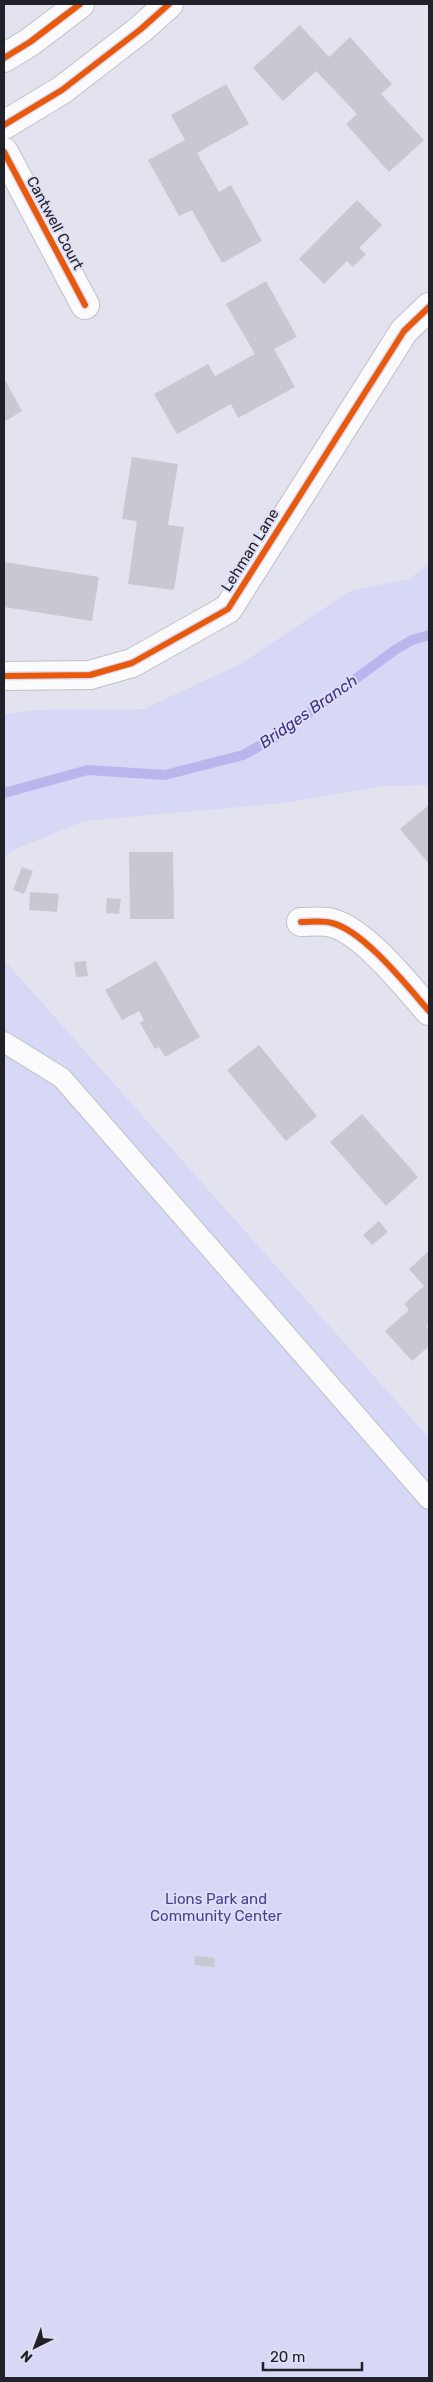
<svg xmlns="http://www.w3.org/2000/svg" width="433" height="2382" viewBox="0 0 433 2382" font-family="Rubik,sans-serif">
<rect width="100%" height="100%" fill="#e3e3ef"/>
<g fill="#d7d7f6">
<path d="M429 564V785L382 786 284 803 84 821 11 851 4 858V714L39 710 144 709 242 663 350 591 409 579Z"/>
<path d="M4 960 429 1438V2378H4Z"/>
</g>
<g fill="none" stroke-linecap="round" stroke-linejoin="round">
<path stroke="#b8b6ec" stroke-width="10" d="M4 793 88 770 165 775 243 755 276 737 395 650 412 640 429 635"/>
</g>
<g fill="#c8c8d1">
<path d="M300 25 329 57 350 37 392 84 381 94 424 140 389 172 346 124 357 114 316 71 283 101 253 68Z"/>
<path d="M226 84 249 124 197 153 219 192 231 185 262 241 222 263 192 210 179 216 148 160 185 140 171 115Z"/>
<path d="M357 200 382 225 359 248 366 254 353 267 347 261 324 284 299 259Z"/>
<path d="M266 281 297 337 274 349 295 387 238 418 231 404 177 434 154 394 208 364 215 376 255 354 226 304Z"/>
<path d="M4 378 22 411 4 422Z"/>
<path d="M132 457 178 464 168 525 184 527 174 590 128 584 137 521 122 519Z"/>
<path d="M4 562 99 577 92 621 4 607Z"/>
<path d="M429 805V864L400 829Z"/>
<path d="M129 852H173L174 919H130Z"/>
<path d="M22 867 33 871 24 894 13 890Z"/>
<path d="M30 892 59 894 57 912 29 910Z"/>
<path d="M107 898 121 899 119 914 106 913Z"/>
<path d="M86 961 88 976 76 977 74 962Z"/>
<path d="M156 961 200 1037 165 1057 159 1047 155 1049 140 1023 144 1020 139 1011 122 1020 105 990Z"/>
<path d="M259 1045 317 1116 286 1141 227 1070Z"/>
<path d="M362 1114 418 1177 386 1206 330 1142Z"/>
<path d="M379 1221 388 1232 372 1245 363 1235Z"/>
<path d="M429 1251V1324L426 1326 429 1330V1346L412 1361 385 1331 409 1310 404 1304 424 1286 409 1269Z"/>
<path d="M195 1956 215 1958 214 1967 194 1965Z"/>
</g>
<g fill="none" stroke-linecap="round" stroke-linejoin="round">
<g stroke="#c0c0c9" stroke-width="22">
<path id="service" d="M4 1042 62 1078 429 1499"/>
</g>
<g stroke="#c0c0c9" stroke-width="30">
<g id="minor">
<path d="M4 152 85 305"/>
<path d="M4 676 90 675 132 663 228 609 404 331 429 307"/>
<path d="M301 922C310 922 323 920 332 923 364 931 407 986 429 1011"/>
</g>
</g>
<g stroke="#c0c0c9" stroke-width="30">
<g id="primary">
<path d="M4 58 30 42 80 4"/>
<path d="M4 125 62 90 141 29 169 4"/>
</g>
</g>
<use href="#service" stroke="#fbfbfd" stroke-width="20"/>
<use href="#minor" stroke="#fbfbfd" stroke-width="28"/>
<use href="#primary" stroke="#fbfbfd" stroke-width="28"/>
<g stroke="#dedef4" stroke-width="9">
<g id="cycleway">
<path d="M4 58 30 42 80 4"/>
<path d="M4 125 62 90 141 29 169 4"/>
<path d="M4 152 85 305"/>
<path d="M4 676 90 675 132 663 228 609 404 331 429 307"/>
<path d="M301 922C310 922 323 920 332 923 364 931 407 986 429 1011"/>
</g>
</g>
<use href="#cycleway" stroke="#e8590c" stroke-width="6"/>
</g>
<g text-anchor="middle" stroke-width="4" stroke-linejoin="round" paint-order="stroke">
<g font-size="15" fill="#212129" stroke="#dedef4">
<text transform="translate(55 223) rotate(62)" y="5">Cantwell Court</text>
<text transform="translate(250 550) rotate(-58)" y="5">Lehman Lane</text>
</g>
<g font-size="15" fill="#4c4093" stroke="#dedef4">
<text x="216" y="1904">Lions Park and<tspan x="216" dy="17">Community Center</tspan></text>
</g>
<g font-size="16" font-style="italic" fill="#3f3183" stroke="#dedef4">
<text transform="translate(308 711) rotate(-35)" y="6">Bridges Branch</text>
</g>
</g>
<rect width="433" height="2382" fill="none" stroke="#212129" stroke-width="10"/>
<g transform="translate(35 2347) rotate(222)" stroke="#dedef4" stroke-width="4" paint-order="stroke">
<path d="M0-4L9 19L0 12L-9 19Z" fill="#212129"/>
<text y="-8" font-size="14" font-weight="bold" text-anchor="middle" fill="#212129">N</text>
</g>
<path d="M263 2362v8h99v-8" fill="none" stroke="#212129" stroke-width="2.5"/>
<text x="270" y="2362" font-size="15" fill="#212129" stroke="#dedef4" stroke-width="4" paint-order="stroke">20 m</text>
</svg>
